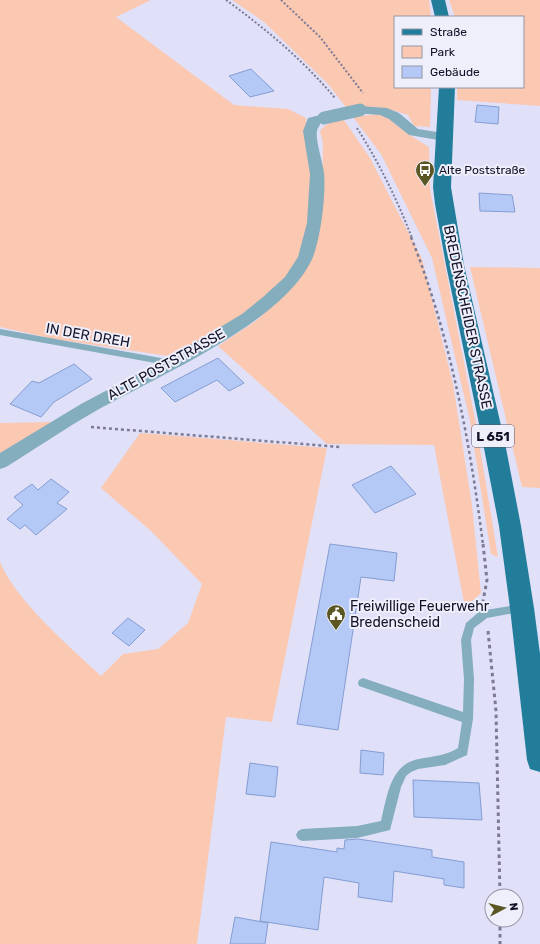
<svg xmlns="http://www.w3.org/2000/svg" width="540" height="944" viewBox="0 0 540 944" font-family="Rubik,sans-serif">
<rect width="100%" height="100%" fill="#e0e0f9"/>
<g fill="#fbc8b2">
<path d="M0 0H151L116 17 234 105 288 109 306 118 312 194 308 229 295 267 281 285 218 332 168 356 54 339 0 327Z"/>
<path d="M232 0H429L431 17H395V87H431L430 127 414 126 408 115C381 106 375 106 348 110L328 84 264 22Z"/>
<path d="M449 0H540V106L457 100V87H523V17H455Z"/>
<path d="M378 114 387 117 405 132 429 147 430 189 476 424 498 557 491 554 470 421 432 258 381 154 353 117Z"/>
<path d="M344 120 370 158 422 259 453 384 472 505 481 593 465 608 434 445 327 444 218 346 256 321 286 293 322 199 323 143 320 131C327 122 334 121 344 120Z"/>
<path d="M470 267 540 268V488L522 487Z"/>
<path d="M56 422 0 458V423Z"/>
<path d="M140 433 327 448 272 722 226 717 197 944H0V562C16 601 70 647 101 676L123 654 158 649 188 623 202 584 151 531 101 488Z"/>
</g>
<g fill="#b5c9f6" stroke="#849dd2">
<path d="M251 69 274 91 250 97 229 76Z"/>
<path d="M477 105 499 107 498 124 475 122Z"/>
<path d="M479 193 512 195 515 212 480 211Z"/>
<path d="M218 358 244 383 229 391 217 380 175 402 161 388Z"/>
<path d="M74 364 92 379 54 402 41 417 10 404 32 381 39 383Z"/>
<path d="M391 466 416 494 375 513 352 485Z"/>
<path d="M51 479 69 492 57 503 67 509 36 535 25 525 20 529 7 519 23 505 14 497 32 484 38 490Z"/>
<path d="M330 544 397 553 394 581 361 577 338 730 297 724Z"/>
<path d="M128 618 145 630 129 646 112 633Z"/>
<path d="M361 750 384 753 383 775 360 773Z"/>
<path d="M250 763 278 767 275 797 246 794Z"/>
<path d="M413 780 479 783 482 820 414 817Z"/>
<path d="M358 839 432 850V857L464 862V888L444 885V879L394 871 392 902 358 897 359 883 324 877 318 930 260 921 271 842 337 852V848L344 849 345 840Z"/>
<path d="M235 917 268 923 265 944H230Z"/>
</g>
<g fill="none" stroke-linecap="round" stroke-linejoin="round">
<g stroke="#7c7b93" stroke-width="2" stroke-dasharray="2 2" stroke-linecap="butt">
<path d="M226 0C266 29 303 60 335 98"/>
<path d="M281 0 320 37 363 93"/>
<path d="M357 128C379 163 397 199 412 238"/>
</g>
<g stroke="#7c7b93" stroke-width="2.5" stroke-dasharray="3 3" stroke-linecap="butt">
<path d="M411 237C450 335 470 441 483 545"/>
<path d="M91 427 340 447"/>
</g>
<g stroke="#7c7b93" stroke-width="3" stroke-dasharray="3.5 3.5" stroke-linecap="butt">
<path d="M483 544 487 580 483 601"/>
<path d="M488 631 496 711 500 896"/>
<path d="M500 920V944"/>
</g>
<g fill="#84adbd" fill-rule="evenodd">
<path d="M0 329 172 360 176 363 172 366 0 335Z"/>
<path d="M521 604 525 605 526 608 525 611 487 618 474 628 471 640 474 679 473 719 467 755 445 765 418 769 411 772 406 776 401 787 390 830 357 838 302 841 298 839 296 835 298 831 302 829 357 826 381 821C387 797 390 764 419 759 433 756 445 756 458 748L462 722 359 686 358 683 359 680 363 678 463 712 464 679 461 640 466 623 480 611Z"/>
</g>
<g fill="#84adbd" fill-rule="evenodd">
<path d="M360 106 387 108 399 113 418 129 449 134 451 137 449 140 444 141 409 135 389 119 380 115 355 113 354 110 355 107Z"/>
<path d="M324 114 330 118 329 121 320 123C320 127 317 128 317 131 315 139 323 163 324 173 326 195 321 236 313 257 285 323 155 377 94 412 64 429 35 449 6 467L0 469V453L81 404 179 352 242 314 263 297 285 277 298 257 307 223 310 174 303 131 308 118Z"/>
</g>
<g fill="#227d9b" fill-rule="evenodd">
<path d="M431 0H445L449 17H435Z"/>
<path d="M439 87H455L451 187 464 265 505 443 521 526 534 608 540 654V772L530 769 527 760 510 608 499 526 483 443 446 265 435 204 433 187Z"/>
</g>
<path stroke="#84adbd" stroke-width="13" d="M324 118 360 110"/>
</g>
<defs>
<g id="bus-pin" transform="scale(1)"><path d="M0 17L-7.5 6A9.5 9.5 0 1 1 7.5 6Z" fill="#5b5724" stroke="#eeeffb"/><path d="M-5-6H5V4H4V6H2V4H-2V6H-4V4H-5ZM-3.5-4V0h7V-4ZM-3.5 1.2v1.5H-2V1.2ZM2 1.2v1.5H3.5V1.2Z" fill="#fff"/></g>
<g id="civic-pin" transform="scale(1)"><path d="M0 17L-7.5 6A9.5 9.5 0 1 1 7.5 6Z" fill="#5b5724" stroke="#eeeffb"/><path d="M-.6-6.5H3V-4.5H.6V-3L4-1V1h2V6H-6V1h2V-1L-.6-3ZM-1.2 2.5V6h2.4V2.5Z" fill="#fff"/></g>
</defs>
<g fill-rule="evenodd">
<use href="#bus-pin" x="425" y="170"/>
<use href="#civic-pin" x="336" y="614"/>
</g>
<g text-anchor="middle" stroke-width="4" stroke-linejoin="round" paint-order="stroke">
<g font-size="12" fill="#121126" stroke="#eeeffb" text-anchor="start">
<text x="439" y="174">Alte Poststraße</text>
</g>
<rect fill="#eeeffb" stroke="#545466" stroke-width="1" x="472" y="425" width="42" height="22" rx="3"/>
<g font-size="13" font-weight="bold" fill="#121126">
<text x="493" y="441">L 651</text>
</g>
<g font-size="14" fill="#121126" stroke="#eeeffb">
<text transform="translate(468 317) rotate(78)" y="5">BREDENSCHEIDER STRASSE</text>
<text transform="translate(88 335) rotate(10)" y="5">IN DER DREH</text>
<text transform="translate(166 364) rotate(-29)" y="5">ALTE POSTSTRASSE</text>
</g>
<g font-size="14" fill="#121126" stroke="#eeeffb" text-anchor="start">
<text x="350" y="611">Freiwillige Feuerwehr<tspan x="350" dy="16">Bredenscheid</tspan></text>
</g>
</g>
<rect x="394" y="16" width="130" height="72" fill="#eeeffb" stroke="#9696a6"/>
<rect x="402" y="29" width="20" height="6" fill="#227d9b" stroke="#9696a6"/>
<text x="430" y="36" font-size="12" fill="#121126">Straße</text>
<rect x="402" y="46" width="20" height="12" fill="#fbc8b2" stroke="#9696a6"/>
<text x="430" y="56" font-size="12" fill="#121126">Park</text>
<rect x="402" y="66" width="20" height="12" fill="#b5c9f6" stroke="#9696a6"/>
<text x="430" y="76" font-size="12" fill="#121126">Gebäude</text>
<g transform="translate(504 908) rotate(83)"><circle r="19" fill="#eeeffb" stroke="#9696a6"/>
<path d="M0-3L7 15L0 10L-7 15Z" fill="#5b5724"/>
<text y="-6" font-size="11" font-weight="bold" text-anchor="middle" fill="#121126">N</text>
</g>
</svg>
